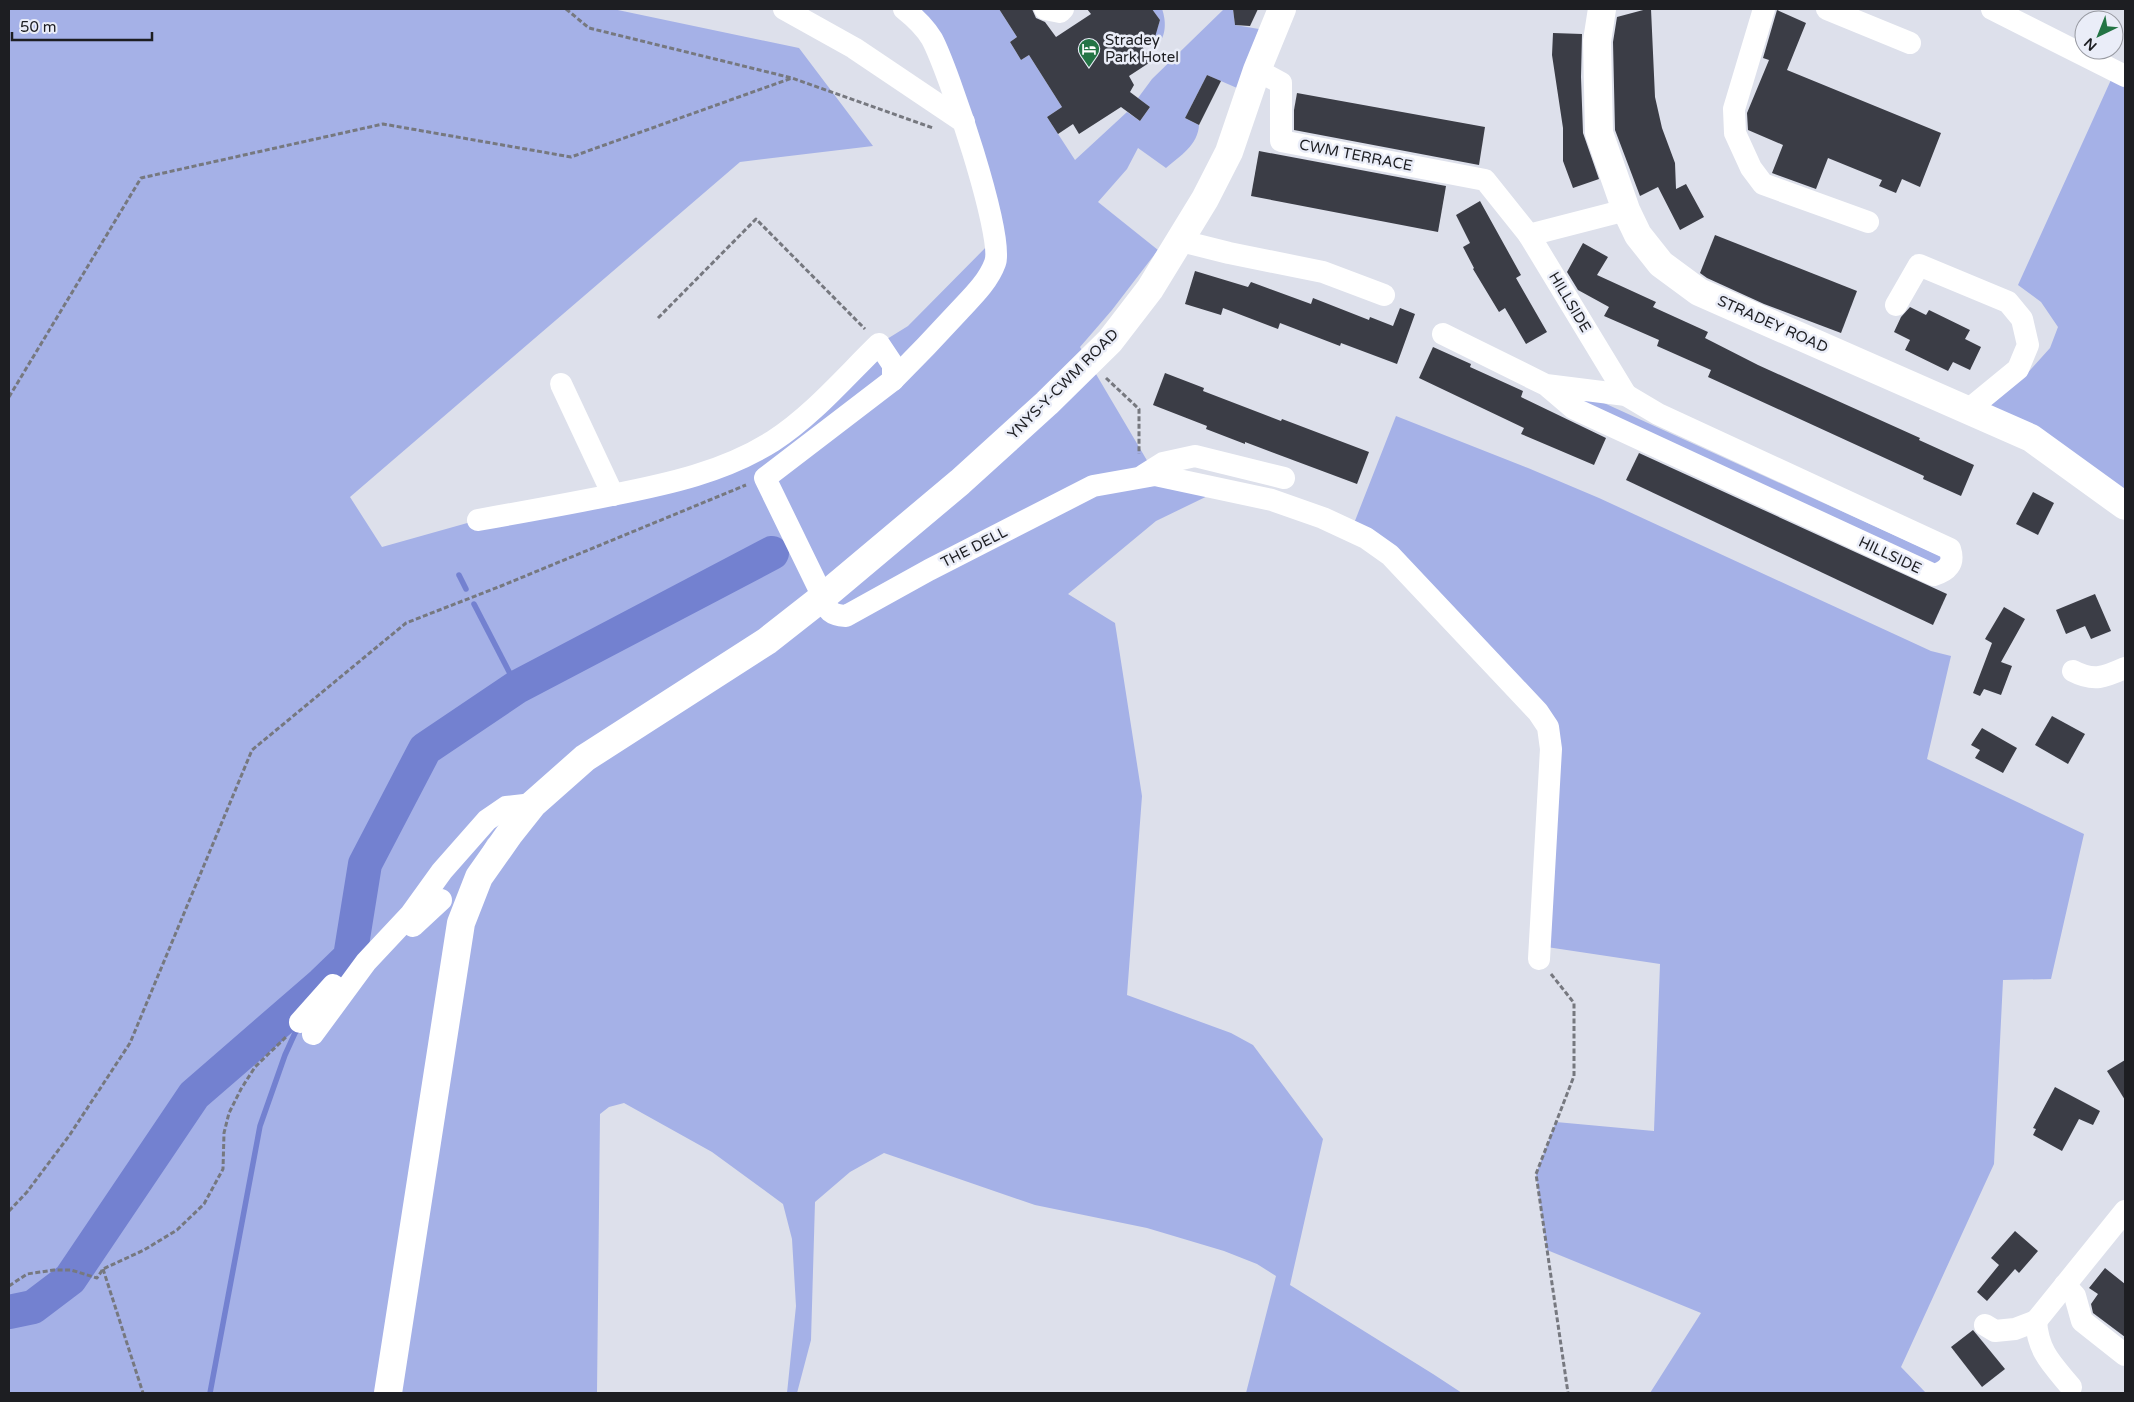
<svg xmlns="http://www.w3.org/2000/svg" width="2134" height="1402" viewBox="0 0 2134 1402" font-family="'Varela Round',sans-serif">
<rect width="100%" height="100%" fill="#dde0eb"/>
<g fill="#a5b1e7">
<path d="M9 9H613L799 48 873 146 740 162 350 497 382 547 478 520 750 454 879 344 908 326 998 235 966 123 907 9H999L1017 37 1010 42 1021 60 1029 55 1062 107 1047 117 1075 160 1127 112 1140 121 1150 107 1138 98 1152 79 1224 9H1233L1235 25 1259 29 1237 88 1207 75 1185 118 1199 125C1198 145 1180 156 1166 168L1138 148 1127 169 1098 202 1158 250 1112 310 1080 347 1155 474 1222 489 1156 521 1068 594 1115 623 1142 796 1127 995 1231 1033 1253 1045 1323 1139 1290 1285 1433 1374 1462 1393H1246L1276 1276 1257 1264 1224 1251 1147 1228 1035 1205 884 1153 850 1172 815 1202 811 1340 797 1393H787L796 1306 792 1239 783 1204 712 1152 624 1103 609 1107 600 1114 597 1393H388L461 923 531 806 488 839 469 872 376 1393H9Z"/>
<path d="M1152 9H1162C1166 20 1167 36 1157 45L1154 38 1160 20Z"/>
<path d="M2115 71 2125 76V493L1985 410 2023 378 2050 348 2058 327 2041 302 2018 285Z"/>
<path d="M1573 394 1604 403 1940 556 1942 561 1938 567 1575 405Z"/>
<path d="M1396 416 1528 468 1599 498 1931 651 1951 656 1927 759 2084 834 2051 979 2003 980 1994 1164 1901 1367 1926 1393H1650L1701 1313 1547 1250 1536 1174 1556 1122 1654 1131 1660 964 1540 946 1548 727 1351 531Z"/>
</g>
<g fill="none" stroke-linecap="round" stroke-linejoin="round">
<g stroke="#7381d0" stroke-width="5.5">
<path d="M459 575 466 589"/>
<path d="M474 604 517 687"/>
<path d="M350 957V958"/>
<path d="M210 1393 260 1126 285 1055 295 1033 301 1026"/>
</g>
<path stroke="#7381d0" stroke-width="34" d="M9 1312 33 1307 70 1279 194 1095 322 984 350 957 365 864 425 749 517 687 772 553"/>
</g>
<g fill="#3b3d46">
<path d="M999 9H1032L1036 18 1045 22 1056 37 1091 14 1087 9H1152L1160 20 1155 37 1141 45 1152 61 1129 76 1134 85 1130 92 1150 107 1140 121 1121 107 1079 134 1073 124 1058 134 1047 117 1062 107 1029 55 1021 60 1010 42 1017 37Z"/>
<path d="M1233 9H1258L1250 26 1235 25Z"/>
<path d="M1647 9H1651L1655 97 1662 128 1675 163 1676 189 1686 184 1704 217 1680 230 1658 187 1640 196 1615 130 1613 42 1617 17Z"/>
<path d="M1777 10 1806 23 1787 70 1941 133 1920 187 1902 179 1896 193 1879 186 1882 180 1828 158 1816 189 1772 173 1783 145 1748 130 1747 113 1769 60 1763 58Z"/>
<path d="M1553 33 1582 34 1581 77 1583 133 1599 179 1573 188 1563 161V128L1552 55Z"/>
<path d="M1207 75 1221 81 1199 125 1185 118Z"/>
<path d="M1297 93 1485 127 1479 165 1294 130V110Z"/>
<path d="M1259 151 1446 186 1438 232 1251 196Z"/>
<path d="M1480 201 1521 275 1516 278 1547 332 1526 344 1505 308 1499 312 1473 269 1474 268 1463 247 1470 243 1456 215Z"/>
<path d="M1715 235 1857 291 1841 333 1764 304 1707 278 1700 273Z"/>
<path d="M1583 243 1608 257 1597 275 1656 302 1653 307 1708 332 1705 338 1758 365 1920 438 1919 440 1974 465 1961 496 1923 479 1924 476 1708 377 1711 370 1657 346 1659 340 1604 316 1609 307 1578 290 1567 272Z"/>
<path d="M1195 271 1248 287 1251 282 1311 304 1313 298 1369 320 1370 317 1393 326 1400 308 1415 314 1397 364 1341 343 1340 346 1280 323 1278 329 1223 308 1221 315 1185 304Z"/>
<path d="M1910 307 1926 315 1929 310 1970 330 1965 339 1981 347 1970 370 1953 362 1948 371 1905 350 1910 340 1894 332 1901 317Z"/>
<path d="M1433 347 1471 364 1470 367 1523 391 1521 397 1606 438 1594 465 1521 434 1524 428 1419 378Z"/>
<path d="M1165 373 1204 388 1203 391 1281 421 1282 419 1369 452 1357 484 1245 442V444L1206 429 1207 426 1153 405Z"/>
<path d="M1639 453 1947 594 1933 625 1626 480Z"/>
<path d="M2033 492 2054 503 2038 535 2016 524Z"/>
<path d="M2095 594 2111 631 2091 639 2085 626 2066 634 2056 610Z"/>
<path d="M2004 607 2025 619 2001 662 2012 666 2001 695 1984 689 1980 696 1973 693 1992 643 1985 639Z"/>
<path d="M2052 716 2085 734 2068 764 2035 745Z"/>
<path d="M1982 728 2017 748 2003 773 1975 758 1980 750 1971 745Z"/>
<path d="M2125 1060V1100L2107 1071Z"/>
<path d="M2055 1087 2100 1111 2093 1125 2079 1119 2062 1151 2033 1135 2036 1129 2033 1128Z"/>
<path d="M2015 1231 2038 1251 2019 1273 2015 1269 1987 1301 1977 1292 1999 1265 1991 1258Z"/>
<path d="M2105 1268 2125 1284V1337L2093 1313 2091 1304 2098 1294 2089 1288Z"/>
<path d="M1973 1330 2005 1369 1982 1387 1951 1347Z"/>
</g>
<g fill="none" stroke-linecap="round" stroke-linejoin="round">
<g stroke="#76787f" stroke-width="3" stroke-dasharray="5 2.5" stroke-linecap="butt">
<path d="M566 9 589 28 792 78 933 128"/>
<path d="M658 318 756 219 865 329"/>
<path d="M1106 378 1139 409V454"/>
<path d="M9 397 141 178 383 124 571 157 792 78"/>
<path d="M1551 974 1574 1003V1076L1536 1174 1568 1393"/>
<path d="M9 1211 27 1192 69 1136 130 1043 252 750 406 623 501 586 746 485"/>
<path d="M103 1269 143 1393"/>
<path d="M9 1286 27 1274 54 1270H71L97 1278 103 1269 144 1250 177 1230 204 1204 223 1169 224 1133 229 1113 241 1089 255 1067 287 1036"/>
</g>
<g stroke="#fff" stroke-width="22">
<path d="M784 9 854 48 964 122"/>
<path d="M1045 9 1060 12 1063 9"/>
<path d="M1764 9 1734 109 1735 133 1751 168 1763 184 1868 222"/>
<path d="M1827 9 1910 43"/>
<path d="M1992 9 2125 76"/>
<path d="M1257 70 1281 83V141L1485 180 1529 235 1626 395"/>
<path d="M1529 235 1626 210"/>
<path d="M1181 241 1229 253 1323 272 1384 295"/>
<path d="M1896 305 1919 265 2008 302 2022 319 2028 345 2018 369 1968 410"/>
<path d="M1443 334 1546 385 1573 408 1934 575C1947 571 1955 564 1950 549L1658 414 1626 395 1546 385"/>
<path d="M893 380C916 357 937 335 959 311 972 297 988 282 995 263 1005 237 948 69 932 39 925 27 914 17 904 9"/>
<path d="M561 384 613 495"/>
<path d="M1144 475 1163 463 1195 456 1284 478"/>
<path d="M478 520C523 512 568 504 612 495 668 484 724 472 773 441 813 415 845 377 879 344L893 365V380L765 478 823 597C827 611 831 615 846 616L929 570 1093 486 1155 475 1272 500 1323 518 1366 538 1390 555 1538 712 1548 727 1551 749 1539 959"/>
<path d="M2073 671C2094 682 2105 677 2125 668"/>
<path d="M413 926 441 900"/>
<path d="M300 1022 333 985"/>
<path d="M313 1034 366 962 411 914 442 871 487 820 506 807 533 804"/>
<path d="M2065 1285 2075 1296 2082 1321 2125 1355"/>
<path d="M2036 1321 2125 1211"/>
<path d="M1985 1325 1995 1331 2015 1329 2036 1321C2038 1352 2052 1364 2071 1387"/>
</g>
<g stroke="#fff" stroke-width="28">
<path d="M1602 9 1597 41 1599 133 1626 210 1638 235 1661 264 1699 292 2031 438 2125 506"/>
<path d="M388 1393 461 923 479 877 510 833 533 804 585 758 767 641 823 597 960 482 1047 403 1110 341 1150 289 1205 199 1229 152 1257 70 1282 9"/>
</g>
</g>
<defs>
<g id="hotel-pin" transform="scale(1.125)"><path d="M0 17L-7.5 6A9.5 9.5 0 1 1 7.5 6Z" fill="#247445" stroke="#eaedf8"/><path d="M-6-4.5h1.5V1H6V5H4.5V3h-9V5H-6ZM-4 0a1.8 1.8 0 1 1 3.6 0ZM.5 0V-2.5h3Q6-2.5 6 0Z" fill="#fff"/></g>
</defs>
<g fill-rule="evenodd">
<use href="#hotel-pin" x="1089" y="49"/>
</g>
<g text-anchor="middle" stroke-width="5" stroke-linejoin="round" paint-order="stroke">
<g font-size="15" fill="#1d1e22" stroke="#eaedf8" text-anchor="start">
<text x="1105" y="45">Stradey<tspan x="1105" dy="17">Park Hotel</tspan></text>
</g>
<g font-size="15" fill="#1d1e22" stroke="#eaedf8">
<text transform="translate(1356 155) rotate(11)" y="5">CWM TERRACE</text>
<text transform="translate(1570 302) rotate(59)" y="5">HILLSIDE</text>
<text transform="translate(1773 324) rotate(24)" y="5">STRADEY ROAD</text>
<text transform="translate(1063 384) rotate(-45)" y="5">YNYS-Y-CWM ROAD</text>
<text transform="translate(974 547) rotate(-27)" y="5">THE DELL</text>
<text transform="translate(1890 555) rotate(25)" y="5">HILLSIDE</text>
</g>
</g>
<rect width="2134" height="1402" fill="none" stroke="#1d1e22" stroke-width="20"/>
<g transform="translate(2099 35) rotate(223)"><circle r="24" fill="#eaedf8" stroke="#989aa2"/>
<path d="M0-4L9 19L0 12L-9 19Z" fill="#247445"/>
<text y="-8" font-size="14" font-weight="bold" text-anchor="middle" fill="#1d1e22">N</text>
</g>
<path d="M12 32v8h140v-8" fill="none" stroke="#1d1e22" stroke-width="2.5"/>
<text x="20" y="32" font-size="15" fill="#1d1e22" stroke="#eaedf8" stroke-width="4" paint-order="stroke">50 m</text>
</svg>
